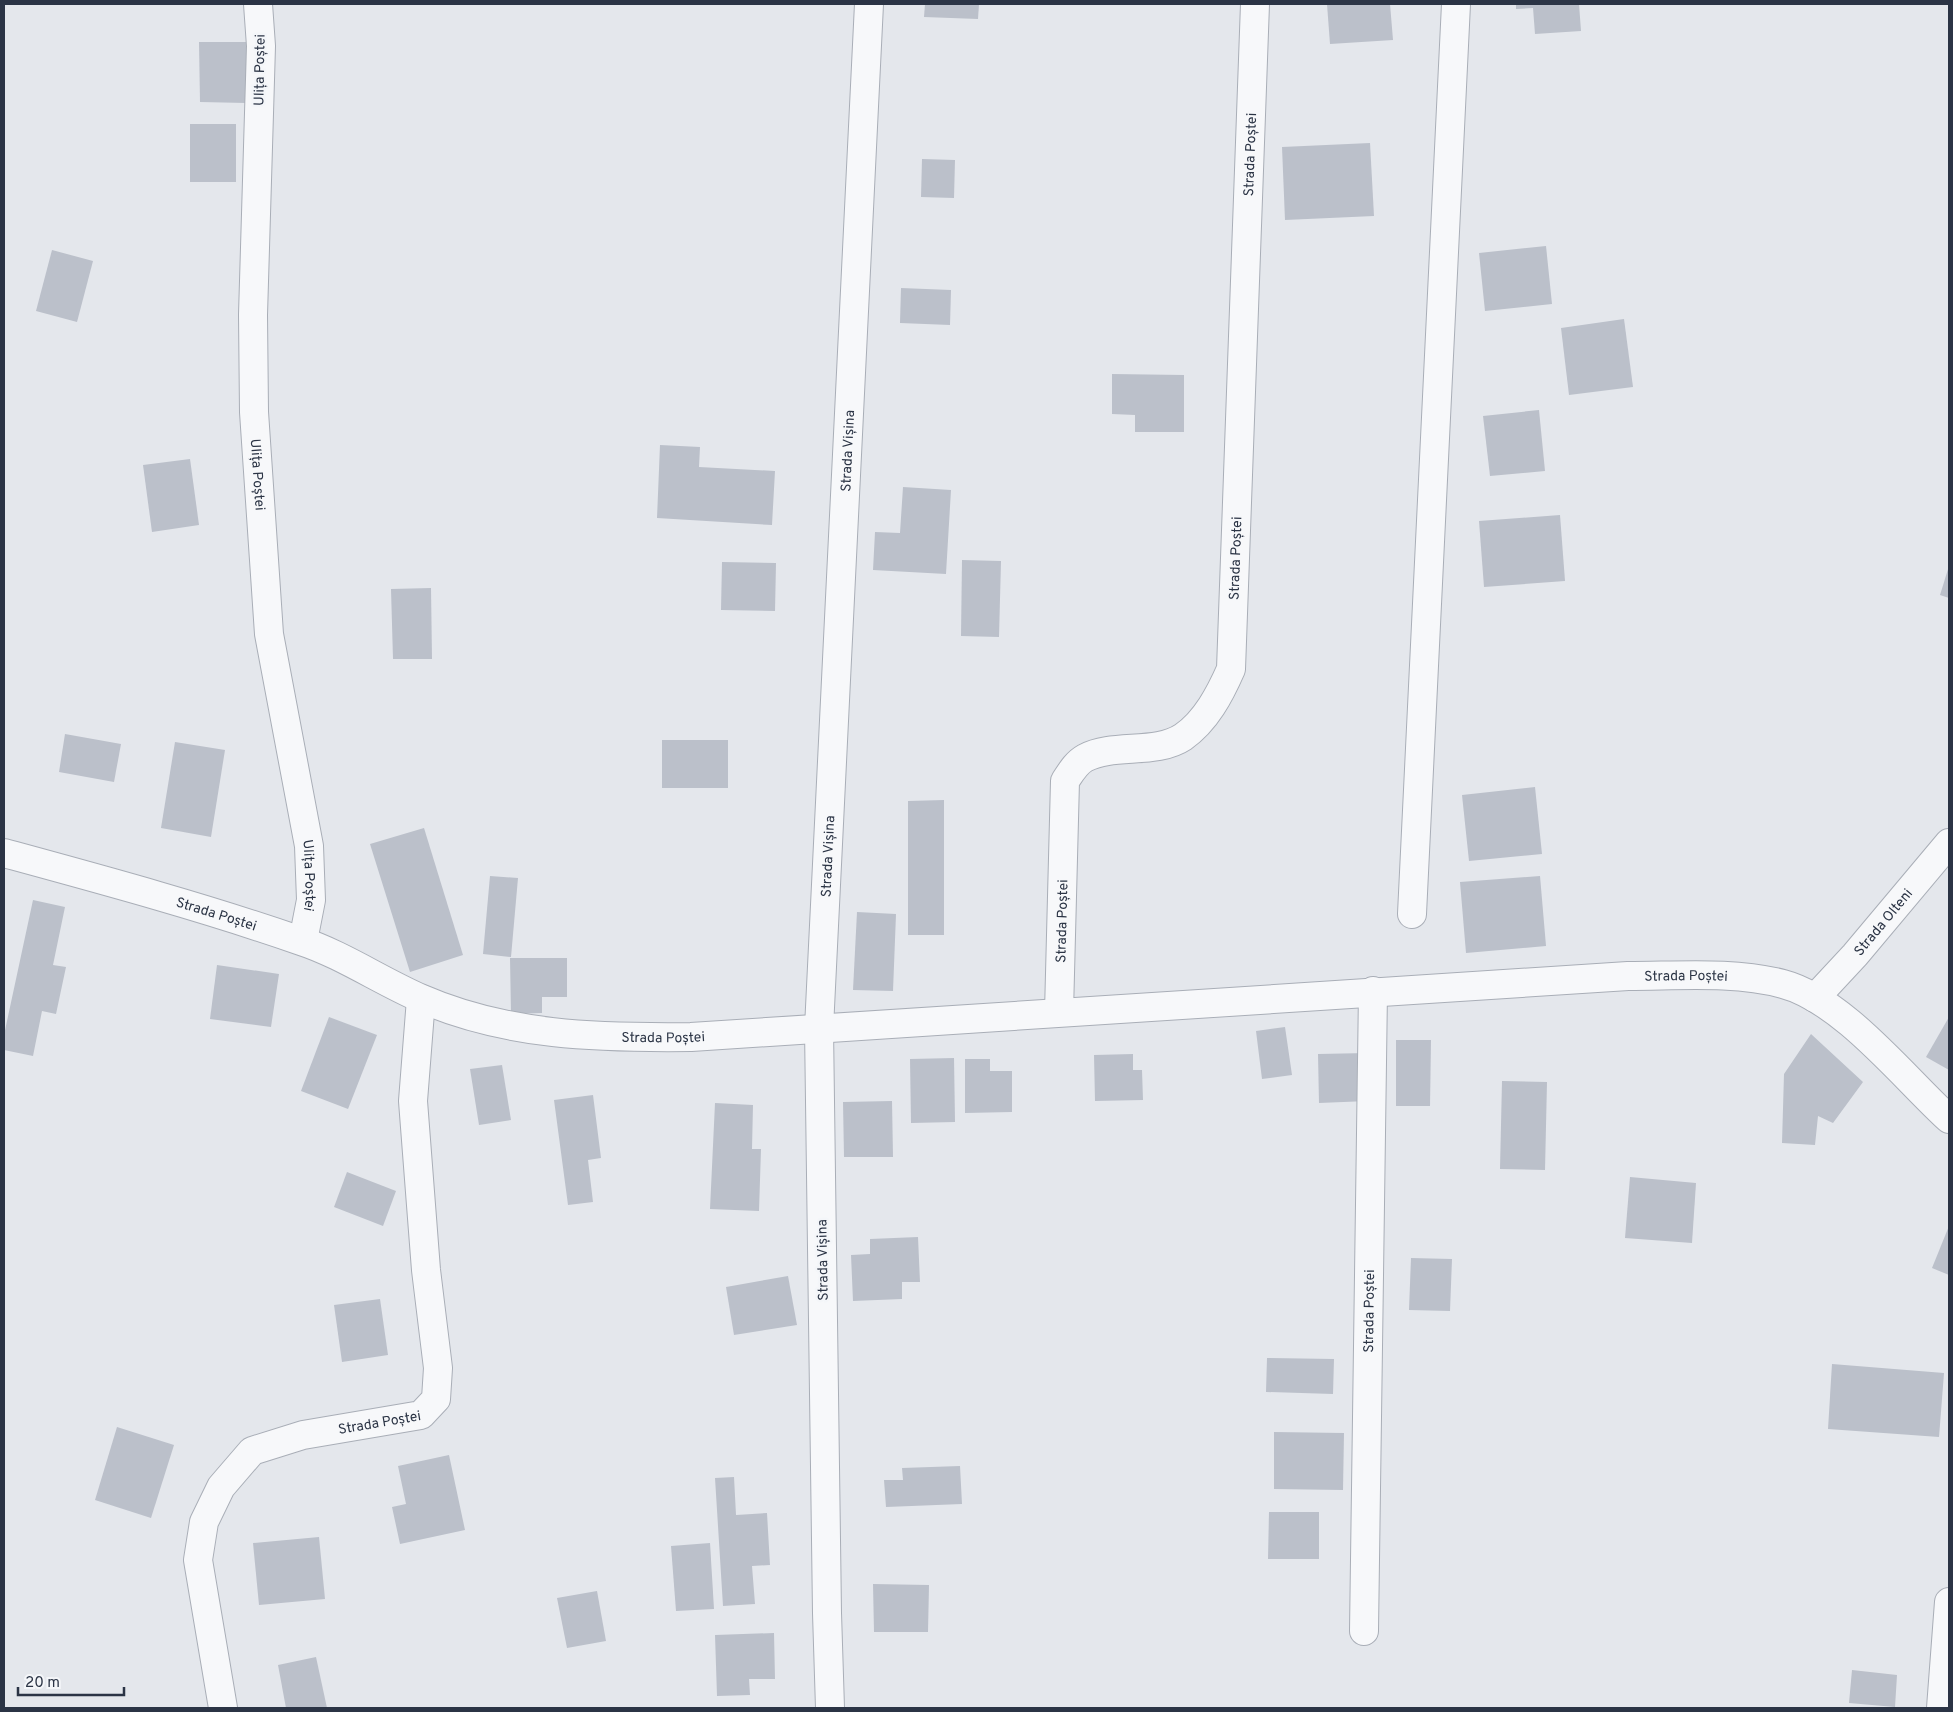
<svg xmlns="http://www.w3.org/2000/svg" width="1953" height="1712" viewBox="0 0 1953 1712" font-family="Overpass,sans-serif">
<rect width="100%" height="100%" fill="#e4e7ec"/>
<g fill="#bbc0ca">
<path d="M925 4H979L978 19 924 17Z"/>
<path d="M1327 4H1390L1393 40 1330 44Z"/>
<path d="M1516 4H1579L1581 31 1535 34 1533 8 1516 9Z"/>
<path d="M199 42H246V103L200 102Z"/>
<rect x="190" y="124" width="46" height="58"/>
<path d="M1370 143 1374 216 1285 220 1282 147Z"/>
<path d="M922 159 955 160 954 198 921 197Z"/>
<path d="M1546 246 1552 304 1485 311 1479 253Z"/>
<path d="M52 250 93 261 77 322 36 311Z"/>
<path d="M901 288 951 290 950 325 900 323Z"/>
<path d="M1624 319 1633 387 1569 395 1561 328Z"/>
<path d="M1112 374 1184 375V432H1135V415L1112 414Z"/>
<path d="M1539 410 1545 471 1490 476 1483 416Z"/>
<path d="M660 445 700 447 699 467 775 471 772 525 657 518Z"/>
<path d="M190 459 199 525 152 532 143 465Z"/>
<path d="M903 487 951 490 946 574 873 570 875 532 900 533Z"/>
<path d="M1560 515 1565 581 1484 587 1479 521Z"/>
<path d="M962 560 1001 561 999 637 961 636Z"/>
<path d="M722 562 776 563 775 611 721 610Z"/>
<path d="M1949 566V598L1940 595Z"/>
<path d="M431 588 432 659H393L391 589Z"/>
<path d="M65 734 121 744 114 782 59 772Z"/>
<rect x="662" y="740" width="66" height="48"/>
<path d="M175 742 225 750 211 837 161 828Z"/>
<path d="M1535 787 1542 854 1469 861 1462 795Z"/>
<path d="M944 800V935H908V801Z"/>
<path d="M424 828 463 955 410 972 370 844Z"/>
<path d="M490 876 518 878 511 957 483 954Z"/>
<path d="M1540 876 1546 946 1466 953 1460 882Z"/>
<path d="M33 900 65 907 53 965 66 967 56 1014 42 1011 33 1056 4 1050V1035Z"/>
<path d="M857 912 896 914 893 991 853 990Z"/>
<path d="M510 958H567V997H542V1013L511 1014Z"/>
<path d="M217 965 279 974 271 1027 210 1019Z"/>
<path d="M329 1017 377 1035 348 1109 301 1091Z"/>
<path d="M1949 1017V1070L1926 1057Z"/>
<path d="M1285 1027 1292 1075 1262 1079 1256 1031Z"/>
<path d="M1811 1034 1863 1082 1833 1123 1818 1116 1815 1145 1782 1143 1784 1074Z"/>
<path d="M1396 1040H1431L1430 1106H1396Z"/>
<path d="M1367 1053 1368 1101 1319 1103 1318 1054Z"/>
<path d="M1133 1054V1070H1142L1143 1100 1095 1101 1094 1055Z"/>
<path d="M954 1058 955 1122 911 1123 910 1059Z"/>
<path d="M965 1059H990V1071H1012V1112L965 1113Z"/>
<path d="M502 1065 511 1120 479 1125 470 1069Z"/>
<path d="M1502 1081 1547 1082 1545 1170 1500 1169Z"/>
<path d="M593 1095 601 1158 588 1160 593 1202 568 1205 554 1100Z"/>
<path d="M892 1101 893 1157H844L843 1102Z"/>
<path d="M715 1103 753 1105 752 1149H761L759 1211 710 1209Z"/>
<path d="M347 1172 396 1191 383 1226 334 1207Z"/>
<path d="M1630 1177 1696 1183 1692 1243 1625 1238Z"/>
<path d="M1949 1226V1275L1932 1268Z"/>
<path d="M918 1237 920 1282H902V1299L853 1301 851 1255 870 1254V1239Z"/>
<path d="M1411 1258 1452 1259 1450 1311 1409 1310Z"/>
<path d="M788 1276 797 1325 734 1335 726 1287Z"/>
<path d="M380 1299 388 1355 342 1362 334 1305Z"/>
<path d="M1267 1358 1334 1359 1333 1394 1266 1392Z"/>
<path d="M1832 1364 1944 1373 1939 1437 1828 1429Z"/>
<path d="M117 1427 174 1445 151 1518 95 1500Z"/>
<path d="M1274 1432 1344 1433 1343 1490 1274 1489Z"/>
<path d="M449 1455 465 1530 400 1544 392 1507 406 1504 398 1466Z"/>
<path d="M960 1466 962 1504 886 1507 884 1480H903L902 1468Z"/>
<path d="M734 1477 736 1515 767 1513 770 1565 752 1566 755 1604 723 1606 715 1478Z"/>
<path d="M1269 1512H1319V1559H1268Z"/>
<path d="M319 1537 325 1599 259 1605 253 1543Z"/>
<path d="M710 1543 714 1609 676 1611 671 1546Z"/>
<path d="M873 1584 929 1585 928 1632H874Z"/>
<path d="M597 1591 606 1641 567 1648 557 1598Z"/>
<path d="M774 1633 775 1679H749L750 1695 717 1696 715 1635Z"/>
<path d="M316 1657 327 1708H286L278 1665Z"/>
<path d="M1852 1670 1897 1675 1895 1707 1849 1703Z"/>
</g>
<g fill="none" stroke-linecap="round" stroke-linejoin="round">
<g stroke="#a9aeb7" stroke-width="30">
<g id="minor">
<path id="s1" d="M258 4 261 46 253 315 254 412 269 634 309 846 311 900 303 941"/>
<path id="s2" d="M4 853C103 880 203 907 301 941 341 954 381 981 420 998 507 1036 598 1038 691 1037L1628 976C1679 976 1734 971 1783 984 1843 1000 1904 1078 1949 1119"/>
<path d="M1412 914 1456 4"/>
<path id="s3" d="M1815 998 1855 955 1949 843"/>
<path id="s4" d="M1059 1012 1065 781C1071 772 1076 763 1085 758 1113 743 1156 755 1183 737 1206 721 1220 694 1231 669L1255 4"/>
<path id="s5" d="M1364 1631 1373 991"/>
<path id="s6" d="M223 1708 198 1560 204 1522 221 1487 252 1451 303 1435 421 1415 436 1399 438 1368 426 1270 413 1101 421 999"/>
<path id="s7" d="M830 1708 827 1613 819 1028 869 4"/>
<path d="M1941 1708 1949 1602"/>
</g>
</g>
<use href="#minor" stroke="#f7f8fa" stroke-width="28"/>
</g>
<g text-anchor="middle" stroke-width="5" stroke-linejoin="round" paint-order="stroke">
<g font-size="14" fill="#2b3445" stroke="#f4f6f9">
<text transform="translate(259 70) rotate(-89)" y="5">Ulița Poștei</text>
<text dy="5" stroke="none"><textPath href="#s4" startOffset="962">Strada Poștei</textPath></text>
<text dy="5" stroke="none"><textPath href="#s7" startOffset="1258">Strada Vișina</textPath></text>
<text dy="5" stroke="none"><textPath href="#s1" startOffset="471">Ulița Poștei</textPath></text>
<text dy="5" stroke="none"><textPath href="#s4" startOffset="558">Strada Poștei</textPath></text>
<text dy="5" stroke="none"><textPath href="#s7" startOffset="852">Strada Vișina</textPath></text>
<text dy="5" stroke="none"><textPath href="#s1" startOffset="876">Ulița Poștei</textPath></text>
<text dy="5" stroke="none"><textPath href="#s2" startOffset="221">Strada Poștei</textPath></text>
<text dy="5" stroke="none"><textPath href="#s4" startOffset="91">Strada Poștei</textPath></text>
<text dy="5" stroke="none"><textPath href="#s3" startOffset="102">Strada Olteni</textPath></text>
<text dy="5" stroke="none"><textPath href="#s2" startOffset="1715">Strada Poștei</textPath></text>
<text dy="5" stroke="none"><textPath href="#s2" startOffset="690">Strada Poștei</textPath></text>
<text transform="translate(822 1260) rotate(-91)" y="5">Strada Vișina</text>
<text dy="5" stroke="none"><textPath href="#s5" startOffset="320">Strada Poștei</textPath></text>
<text dy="5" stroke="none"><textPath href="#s6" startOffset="406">Strada Poștei</textPath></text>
</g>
</g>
<rect width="1953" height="1712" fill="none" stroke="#2b3445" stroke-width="10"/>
<path d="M18 1687v8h106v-8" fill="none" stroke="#2b3445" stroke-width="2.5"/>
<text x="25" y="1687" font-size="15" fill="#2b3445" stroke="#f4f6f9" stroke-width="4" paint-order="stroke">20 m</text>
</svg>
